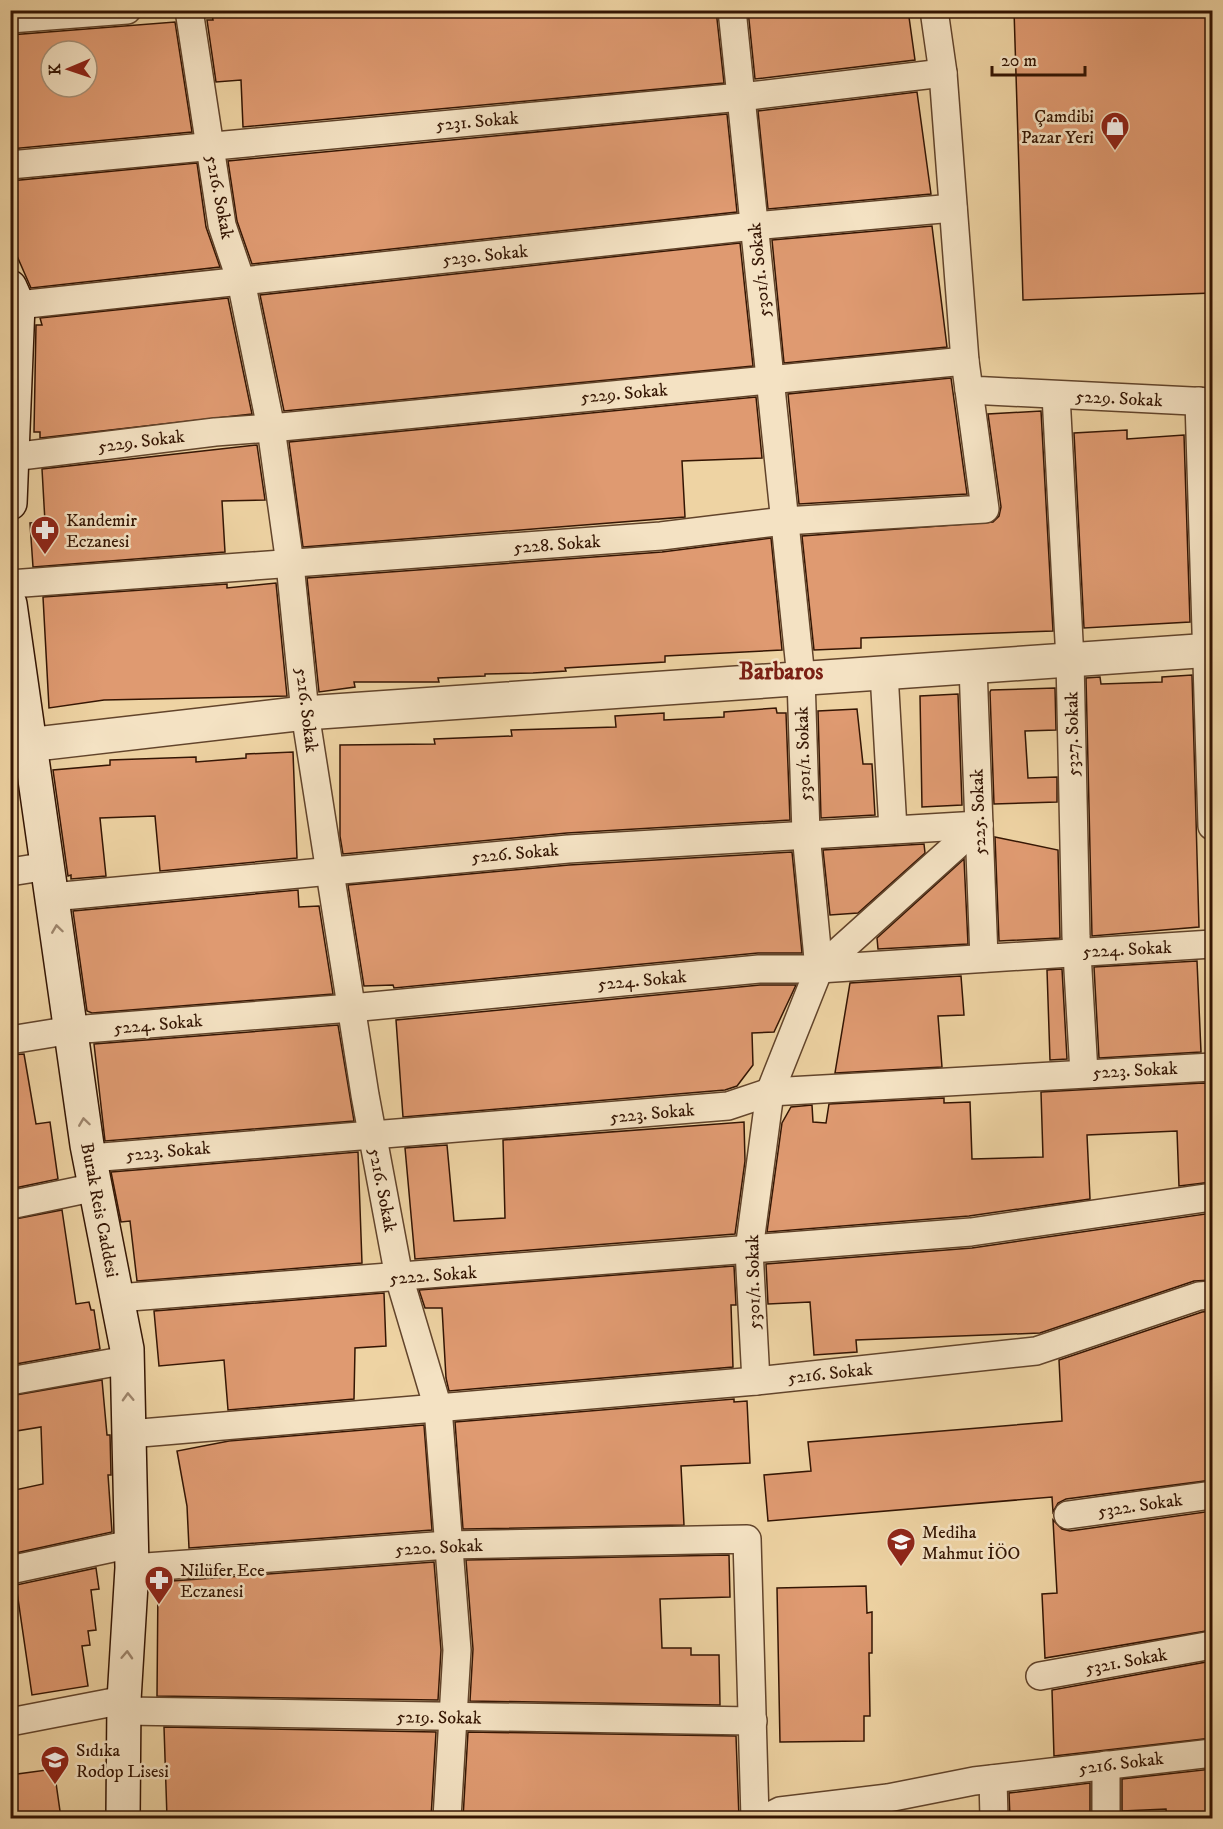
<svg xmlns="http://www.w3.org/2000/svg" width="1223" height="1829" viewBox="0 0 1223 1829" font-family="'IM FELL DW Pica',serif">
<rect width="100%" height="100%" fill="#eed3a3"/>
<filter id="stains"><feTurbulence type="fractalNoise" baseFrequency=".00333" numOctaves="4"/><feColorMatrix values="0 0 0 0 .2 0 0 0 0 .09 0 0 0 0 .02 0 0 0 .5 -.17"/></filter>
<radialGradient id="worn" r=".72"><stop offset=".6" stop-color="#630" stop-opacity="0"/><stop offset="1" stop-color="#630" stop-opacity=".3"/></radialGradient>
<g fill="#df9a71" stroke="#341503" stroke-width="1.5" fill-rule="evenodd">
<path d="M333 10H716L724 83 243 127 241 80 216 82 207 20H213L212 15 255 12V16Z"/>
<path d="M748 10H908L915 60 755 79Z"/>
<path d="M1014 10H1212V293L1023 300Z"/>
<path d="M175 22 192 132 10 149V35ZM51 51H87V87H51Z"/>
<path d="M917 92 931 194 768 209 758 111Z"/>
<path d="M727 114 737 212 252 264 237 221 228 161Z"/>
<path d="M197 163 206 227 220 267 31 288 10 240V181Z"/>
<path d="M932 226 947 347 784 363 772 240Z"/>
<path d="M740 243 753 366 284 411 260 295Z"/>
<path d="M228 298 252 414 40 438V432H34L36 325H42L40 318Z"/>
<path d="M951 378 967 494 799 504 788 394Z"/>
<path d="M756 397 762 458 682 461 685 517 303 547 289 442Z"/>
<path d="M1041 411 1053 631 861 638V648L814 650 802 536 993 522 999 516 1001 507 988 414Z"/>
<path d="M1127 430V439L1184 435 1190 622 1084 628 1074 433Z"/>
<path d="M257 445 265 500 222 501 225 552 33 567 30 523 45 522 42 469Z"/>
<path d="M771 538 782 650 665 656V662L565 668 566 671 533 673 485 674V676L438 678 439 682H354L355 687 319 692 307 578 662 552Z"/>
<path d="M276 583 287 696 104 700 49 708 43 597 227 584V588Z"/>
<path d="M1192 675 1199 927 1092 936 1086 678 1100 677 1101 684 1162 682V677Z"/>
<path d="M1055 688 1056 730 1025 731 1028 778 1057 777V802L994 804 990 692 991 690Z"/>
<path d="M958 694 962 805 922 807 920 696Z"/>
<path d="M776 708 777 713H786L790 820 567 833 343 854 340 836V745L435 744 434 739 512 736 511 730 616 727 615 716 664 713V720L724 717V712Z"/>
<path d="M857 709 863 764H872L875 815 821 818 818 711Z"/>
<path d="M293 752 297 858 160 871 155 816 100 818 106 876 71 879V875L68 876 53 770 110 765V760L196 757V762L246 758V754Z"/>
<path d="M995 837 1058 850 1060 938 999 941Z"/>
<path d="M924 844 925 853 858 913 830 915 823 850Z"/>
<path d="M792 852 802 953H758L394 988 393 985 364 986 348 885 569 865Z"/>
<path d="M964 859 968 944 878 949 877 938Z"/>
<path d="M298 890 299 907 319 906 333 994 92 1013 87 1011 73 911Z"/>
<path d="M1197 961 1201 1052 1099 1058 1094 967Z"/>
<path d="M1062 969 1067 1059 1050 1060 1047 970Z"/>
<path d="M961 976 964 1015 938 1016 942 1067 835 1073 850 983Z"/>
<path d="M760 985H796L774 1032 752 1033 753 1065 737 1086 725 1090 403 1117 396 1020Z"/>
<path d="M338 1025 354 1121 105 1141 94 1044Z"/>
<path d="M24 1054 36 1124 50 1122 58 1179 10 1189V1055Z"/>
<path d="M1203 1083 1212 1084V1182L1179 1186 1177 1131 1087 1135 1090 1199 969 1216 767 1232 782 1123 791 1107 812 1105 813 1122 826 1123 829 1104 944 1098V1103L970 1102 972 1159 1043 1157 1041 1092Z"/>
<path d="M744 1122 745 1161 735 1234 415 1259 405 1148 447 1145 454 1221 505 1218 503 1140Z"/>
<path d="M358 1152 362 1263 137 1281 130 1221 121 1222 111 1172Z"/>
<path d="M62 1210 76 1304 89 1302 91 1310H94L100 1349 10 1365V1220Z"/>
<path d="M1212 1213V1280L1194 1281 1040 1333 856 1340 857 1352 814 1355 810 1302 768 1304 766 1264 972 1248Z"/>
<path d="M734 1266 736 1305H731L733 1367 449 1391 446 1378 442 1308H425L419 1290Z"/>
<path d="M384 1293 386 1346 355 1348 354 1399 228 1410 224 1360 159 1366 154 1311Z"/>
<path d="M1212 1311V1480L1066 1499 1058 1503 1053 1512 1052 1497 768 1521 764 1475 811 1471 808 1442 1062 1421 1059 1360 1202 1312Z"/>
<path d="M102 1380 107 1435H110L111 1475H108L112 1532 11 1554 10 1491 43 1484 41 1427 10 1432V1396Z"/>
<path d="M734 1399V1402L747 1401 750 1463 681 1466 684 1525 463 1529 455 1422Z"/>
<path d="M424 1425 432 1530 189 1548 187 1506 177 1451 229 1441Z"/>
<path d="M1212 1511V1630L1045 1658 1042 1594 1057 1593 1053 1520 1062 1529 1070 1531Z"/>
<path d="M729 1555 730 1597 660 1599 662 1648H691V1655H719L720 1705 470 1701 473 1649 466 1560Z"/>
<path d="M434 1562 441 1650 438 1700 157 1696 158 1582Z"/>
<path d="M96 1568 99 1589 91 1590 96 1630 88 1631 90 1645 82 1646 88 1686 32 1695 16 1585Z"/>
<path d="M866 1586 867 1613 872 1612V1653H869L870 1716H864V1741L780 1742 777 1588Z"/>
<path d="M1212 1661V1738L1054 1756 1052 1690Z"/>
<path d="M164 1727 436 1732 431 1818H167Z"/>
<path d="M468 1732 736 1736 739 1818H463Z"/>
<path d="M54 1769 61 1818H10V1775Z"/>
<path d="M1212 1769V1818H1167L1166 1809 1122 1811V1779Z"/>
<path d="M1090 1783V1818H1010L1009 1793Z"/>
</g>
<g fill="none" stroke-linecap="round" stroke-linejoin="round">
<g stroke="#62442b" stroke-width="30">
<g id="minor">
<path d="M189 10 222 225 241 281 271 428 290 564 305 713 365 1095 399 1277 438 1408 457 1650 447 1818"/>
<path d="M732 10 801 678 806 834 819 969 770 1092 749 1250 756 1381"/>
<path d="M934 10 943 73 965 361"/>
<path d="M10 19 127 10"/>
<path d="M10 165 741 97 943 73"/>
<path d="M18 305 754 226 953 208"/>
<path d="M1056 395 1070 660 1076 936 1084 1073"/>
<path d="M1199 401 1212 826"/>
<path d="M12 457 215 432 271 428 965 361 969 390 1212 402"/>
<path d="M10 584 661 536 784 521 985 509 969 390"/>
<path d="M973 667 984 958"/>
<path d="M884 673 893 829"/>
<path d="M10 872 48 866"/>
<path d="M52 897 568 849 979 825"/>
<path d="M819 969 979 825"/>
<path d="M10 1040 72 1030 351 1008 759 969H819L1212 944"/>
<path d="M90 1158 728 1106 770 1092 1212 1067"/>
<path d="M10 1205 96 1187"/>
<path d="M117 1298 971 1232 1212 1197"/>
<path d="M10 1381 127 1360"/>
<path d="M129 1434 756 1381 1036 1351 1199 1296 1212 1295"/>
<path d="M1068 1515 1212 1495"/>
<path d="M132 1568 448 1545 747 1539 755 1818"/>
<path d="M10 1570 131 1544"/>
<path d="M1040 1676 1212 1645"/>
<path d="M125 1711 753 1721"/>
<path d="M10 1722 124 1700"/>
<path d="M1106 1765V1818"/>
<path d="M993 1779 994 1818"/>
<path d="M766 1818 780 1811 888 1798 974 1781 1212 1753"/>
</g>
</g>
<g stroke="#62442b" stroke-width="36">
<path id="tertiary" d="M10 747 305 713 1212 650"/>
</g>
<g stroke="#341503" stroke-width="36">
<g id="secondary">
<path d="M10 287 18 305 10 503"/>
<path d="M10 604 87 1145 127 1349 132 1568 124 1700 123 1818"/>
</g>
</g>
<use href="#minor" stroke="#f4e2c3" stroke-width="27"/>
<use href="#tertiary" stroke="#f4e2c3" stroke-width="33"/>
<use href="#secondary" stroke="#f4e2c3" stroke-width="33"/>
</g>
<defs><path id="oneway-chevron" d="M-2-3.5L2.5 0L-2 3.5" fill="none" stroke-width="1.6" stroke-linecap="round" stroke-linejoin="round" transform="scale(1.5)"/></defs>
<g stroke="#9e866d">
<use href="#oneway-chevron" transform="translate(57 929) rotate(-98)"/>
<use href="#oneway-chevron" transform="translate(84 1122) rotate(-98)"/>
<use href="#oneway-chevron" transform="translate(128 1397) rotate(-92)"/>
<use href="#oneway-chevron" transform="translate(127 1655) rotate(-87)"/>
</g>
<defs>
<g id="shop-pin" transform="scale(1.5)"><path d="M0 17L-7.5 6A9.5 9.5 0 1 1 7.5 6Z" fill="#8f2418" stroke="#f4e2c3"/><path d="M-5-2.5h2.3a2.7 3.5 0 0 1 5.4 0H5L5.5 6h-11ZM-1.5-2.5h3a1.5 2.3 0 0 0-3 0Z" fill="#fff"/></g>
<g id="pharmacy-pin" transform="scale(1.5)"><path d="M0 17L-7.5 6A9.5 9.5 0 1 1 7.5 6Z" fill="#8f2418" stroke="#f4e2c3"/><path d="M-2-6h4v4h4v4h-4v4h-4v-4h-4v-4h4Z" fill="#fff"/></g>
<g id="school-pin" transform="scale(1.5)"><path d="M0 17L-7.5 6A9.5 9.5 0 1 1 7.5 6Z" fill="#8f2418" stroke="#f4e2c3"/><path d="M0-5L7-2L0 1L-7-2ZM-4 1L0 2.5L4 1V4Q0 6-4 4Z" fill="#fff"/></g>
</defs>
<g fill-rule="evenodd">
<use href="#shop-pin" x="1115" y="126"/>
<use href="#pharmacy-pin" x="45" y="530"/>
<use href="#school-pin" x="901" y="1542"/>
<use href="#pharmacy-pin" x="159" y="1580"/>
<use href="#school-pin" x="55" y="1760"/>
</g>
<g text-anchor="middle" stroke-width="5" stroke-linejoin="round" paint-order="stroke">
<g font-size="18" fill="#341503" stroke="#f4e2c3" text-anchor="start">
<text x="1094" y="122" text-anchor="end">Çamdibi<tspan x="1094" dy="21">Pazar Yeri</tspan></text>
<text x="66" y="526">Kandemir<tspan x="66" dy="21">Eczanesi</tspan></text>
<text x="922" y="1538">Mediha<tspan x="922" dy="21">Mahmut İÖO</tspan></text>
<text x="180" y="1576">Nilüfer Ece<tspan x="180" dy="21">Eczanesi</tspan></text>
<text x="76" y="1756">Sıdıka<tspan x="76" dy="21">Rodop Lisesi</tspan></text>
</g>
<g font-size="18" fill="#341503" stroke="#f4e2c3">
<text transform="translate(477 121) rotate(-5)" y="6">5231. Sokak</text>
<text transform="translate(220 197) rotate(79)" y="6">5216. Sokak</text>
<text transform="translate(485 255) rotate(-6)" y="6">5230. Sokak</text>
<text transform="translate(759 270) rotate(-96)" y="6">5301/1. Sokak</text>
<text transform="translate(624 393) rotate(-5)" y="6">5229. Sokak</text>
<text transform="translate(1119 398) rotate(3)" y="6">5229. Sokak</text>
<text transform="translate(141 441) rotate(-7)" y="6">5229. Sokak</text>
<text transform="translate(557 544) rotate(-4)" y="6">5228. Sokak</text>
<text transform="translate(307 710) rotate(83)" y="6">5216. Sokak</text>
<text transform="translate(1072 734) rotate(-91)" y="6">5327. Sokak</text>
<text transform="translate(803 754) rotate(-92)" y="6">5301/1. Sokak</text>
<text transform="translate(978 812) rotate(-92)" y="6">5225. Sokak</text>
<text transform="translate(515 853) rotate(-5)" y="6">5226. Sokak</text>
<text transform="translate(1127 949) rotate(-3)" y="6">5224. Sokak</text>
<text transform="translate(642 980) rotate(-5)" y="6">5224. Sokak</text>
<text transform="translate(158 1024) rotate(-5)" y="6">5224. Sokak</text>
<text transform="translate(1135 1070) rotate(-3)" y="6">5223. Sokak</text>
<text transform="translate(652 1113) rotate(-5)" y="6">5223. Sokak</text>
<text transform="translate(168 1151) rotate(-5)" y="6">5223. Sokak</text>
<text transform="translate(383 1190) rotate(79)" y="6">5216. Sokak</text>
<text transform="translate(100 1210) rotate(79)" y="6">Burak Reis Caddesi</text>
<text transform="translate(433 1275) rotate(-4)" y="6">5222. Sokak</text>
<text transform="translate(753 1282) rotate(-91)" y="6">5301/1. Sokak</text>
<text transform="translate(830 1373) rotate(-6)" y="6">5216. Sokak</text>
<text transform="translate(1140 1505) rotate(-8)" y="6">5322. Sokak</text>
<text transform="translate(439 1547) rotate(-3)" y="6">5220. Sokak</text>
<text transform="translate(1126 1661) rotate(-10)" y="6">5321. Sokak</text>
<text transform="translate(439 1717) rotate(1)" y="6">5219. Sokak</text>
<text transform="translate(1121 1763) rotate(-7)" y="6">5216. Sokak</text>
</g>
<g font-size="24" font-weight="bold" fill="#7a1f14" stroke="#f4e2c3">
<text x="781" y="679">Barbaros</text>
</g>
</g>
<rect width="1223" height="1829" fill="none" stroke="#eed3a3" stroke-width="36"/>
<rect x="12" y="12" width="1199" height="1805" fill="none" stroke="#341503" stroke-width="3"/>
<rect x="18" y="18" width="1187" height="1793" fill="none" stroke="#341503" stroke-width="1.5"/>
<g transform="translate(69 69) rotate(268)"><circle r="28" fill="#f4e2c3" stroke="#a79076" stroke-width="1.5"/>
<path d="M0-4.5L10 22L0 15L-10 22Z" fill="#8f2418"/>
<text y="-9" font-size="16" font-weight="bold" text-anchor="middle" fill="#341503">K</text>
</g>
<path d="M992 66v9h93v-9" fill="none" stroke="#341503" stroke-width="3"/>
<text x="1001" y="66" font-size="18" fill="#341503" stroke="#f4e2c3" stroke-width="4.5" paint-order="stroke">20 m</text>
<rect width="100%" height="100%" filter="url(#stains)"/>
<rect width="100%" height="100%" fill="url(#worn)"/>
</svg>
